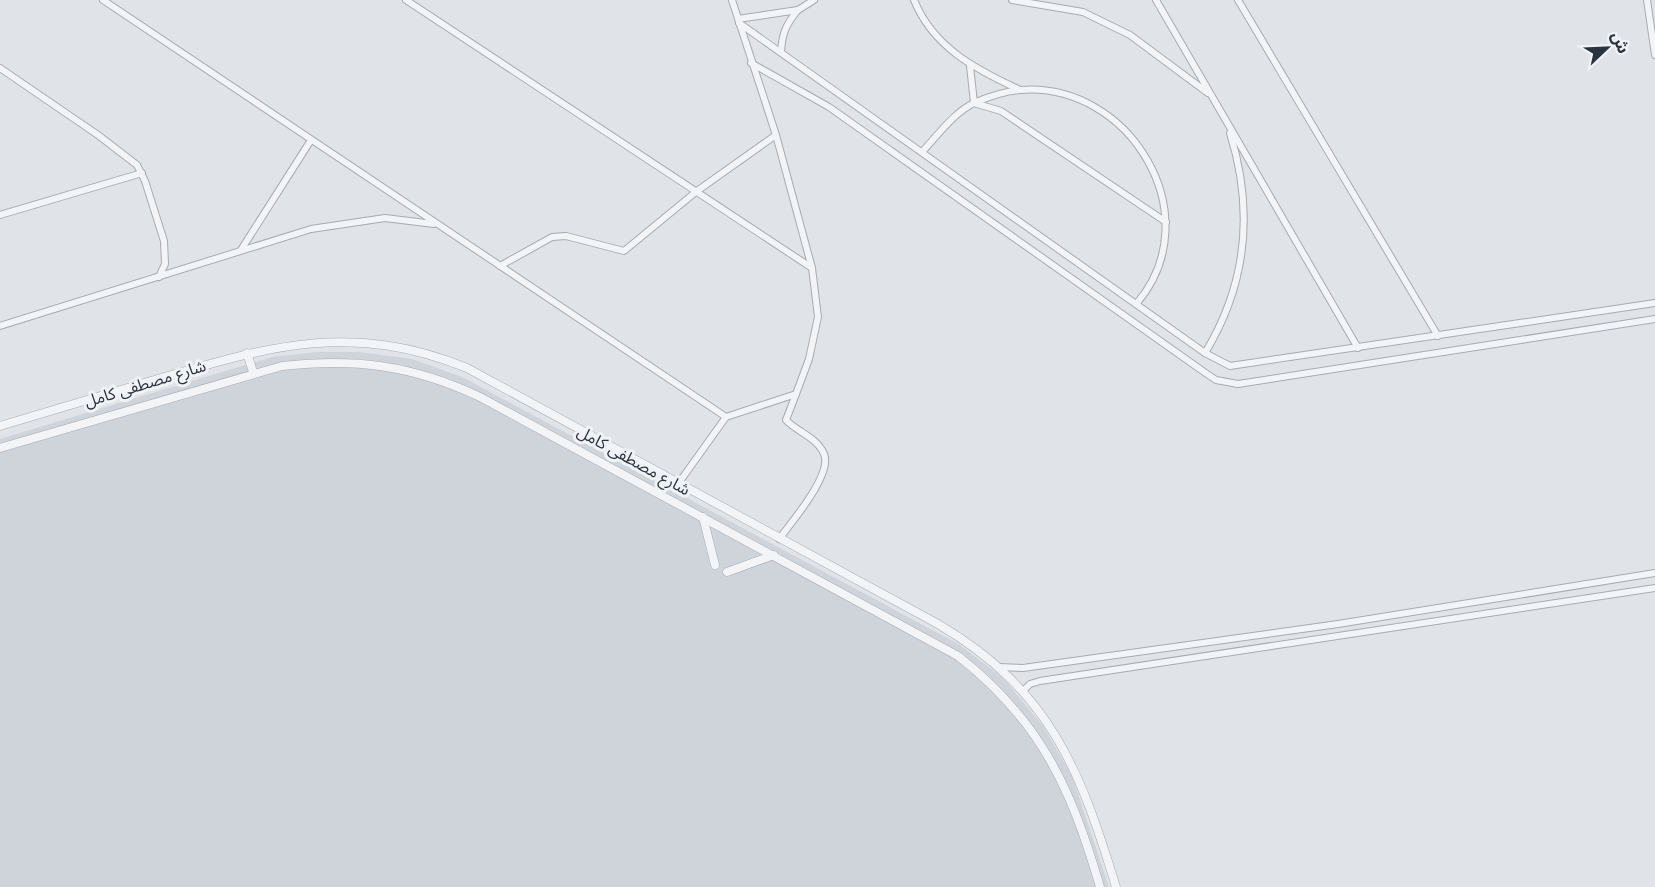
<svg xmlns="http://www.w3.org/2000/svg" width="1655" height="887" viewBox="0 0 1655 887" font-family="Quicksand,'Noto Sans Arabic',sans-serif">
<rect width="100%" height="100%" fill="#e0e4e8"/>
<path fill="#cfd3da" d="M317 352H359L412 359 462 377 960 645 1004 679 1043 726 1072 776 1109 887H0V439L272 357Z"/>
<g fill="none" stroke-linecap="round" stroke-linejoin="round">
<g stroke="#a6abb2" stroke-width="8">
<g id="minor">
<path d="M103 0 726 417"/>
<path d="M406 0 812 268"/>
<path d="M914 0C933 47 975 69 1018 89"/>
<path d="M1012 0 1083 12 1130 35 1208 93"/>
<path d="M1156 0 1358 348"/>
<path d="M1238 0 1438 336"/>
<path d="M1647 0 1655 55"/>
<path d="M738 19 798 10 814 0"/>
<path d="M739 23 1205 353 1230 366 1655 303"/>
<path d="M781 52C782 34 786 24 798 10"/>
<path d="M751 63 829 107 1207 374 1216 380 1238 384 1655 319"/>
<path d="M970 66 974 103 1001 111 1166 222"/>
<path d="M0 68 98 135 137 165 145 181 164 241 165 264 159 277"/>
<path d="M922 152C937 136 955 111 976 102 988 97 1006 91 1020 90 1130 81 1211 216 1137 303"/>
<path d="M0 215 142 173"/>
<path d="M241 250 311 140"/>
<path d="M500 266 552 237 566 236 624 251 697 191 776 135"/>
<path d="M0 326 311 229 385 218 434 224"/>
<path d="M1205 353C1247 284 1254 210 1230 133"/>
<path d="M678 484 726 417 796 394 809 359 818 317 812 268 776 135 732 0"/>
<path d="M779 539C791 523 833 474 824 454 817 437 797 432 786 420L796 394"/>
<path d="M998 667 1023 668 1338 624 1655 573"/>
<path d="M1023 691 1030 684 1040 681 1655 588"/>
</g>
</g>
<g stroke="#a6abb2" stroke-width="9">
<g id="tertiary">
<path d="M247 353 253 372"/>
<path d="M0 426C54 410 108 394 161 378 273 345 353 322 467 368L938 624C1050 690 1080 769 1116 887"/>
<path d="M0 448 282 366C356 358 412 365 480 397L958 656C1041 721 1071 788 1100 887"/>
<path d="M703 517 715 565"/>
<path d="M727 572 774 555"/>
</g>
</g>
<use href="#minor" stroke="#f3f4f7" stroke-width="6"/>
<use href="#tertiary" stroke="#f3f4f7" stroke-width="8"/>
</g>
<g text-anchor="middle" stroke-width="6" stroke-linejoin="round" paint-order="stroke">
<g font-size="16" fill="#2a323f" stroke="#f0f3f6">
<text transform="translate(145 383) rotate(-17)" y="6">شارع مصطفى كامل</text>
<text transform="translate(634 460) rotate(29)" y="6">شارع مصطفى كامل</text>
</g>
</g>
<g transform="translate(1607 48) rotate(67)" stroke="#f0f3f6" stroke-width="4.5" paint-order="stroke">
<path d="M0-4.5L10 22L0 15L-10 22Z" fill="#2a323f"/>
<text y="-9" font-size="16" font-weight="bold" text-anchor="middle" fill="#2a323f">ش</text>
</g>
</svg>
